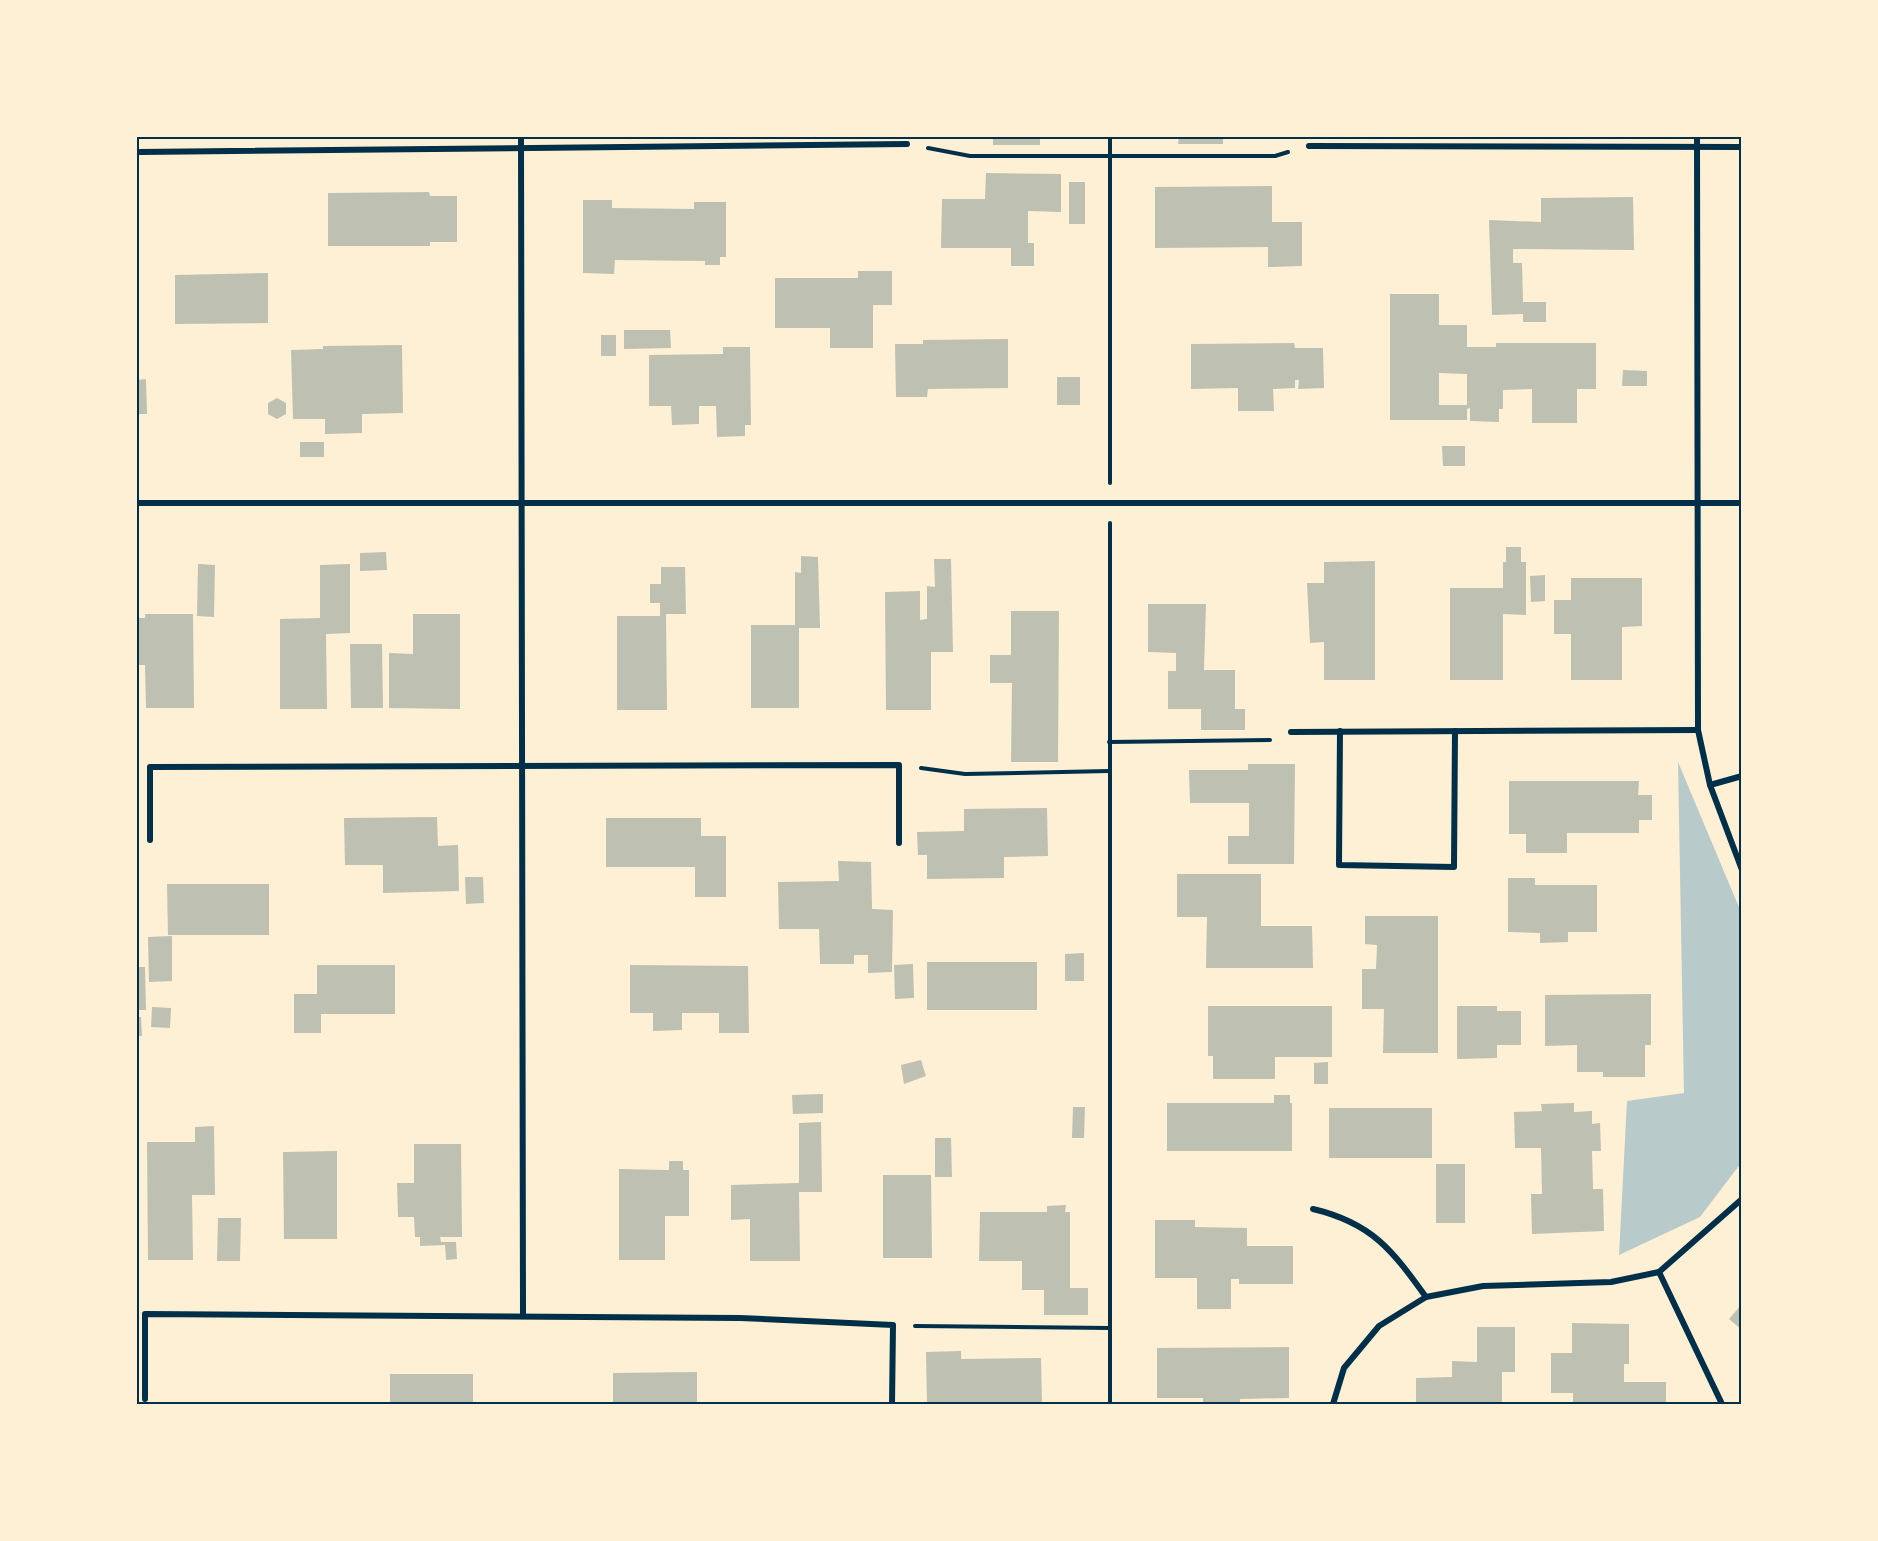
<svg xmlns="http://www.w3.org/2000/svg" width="1878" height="1541" viewBox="0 0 1878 1541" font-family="Barlow,sans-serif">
<rect width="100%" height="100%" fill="#fdf0d5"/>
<path fill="#b9caca" d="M1678 762 1741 912V1163L1700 1217 1619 1255 1627 1101 1684 1093Z"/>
<g fill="#bec0b2" fill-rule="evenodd">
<rect x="993" y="136" width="47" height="9"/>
<path d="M1179 136H1223V144H1178Z"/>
<path d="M986 173 1061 174V212L1028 211V243H1034V266H1011V248H941L942 199H985Z"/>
<rect x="1069" y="182" width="16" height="42"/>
<path d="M1272 186V222H1302V266L1268 267V247L1155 248V187Z"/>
<path d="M429 192 430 196H457V242H430V246H328V193Z"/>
<path d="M1633 197 1634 250 1513 249V263H1522L1523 302H1546V322H1523V314L1492 315 1489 220 1541 222V198Z"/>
<path d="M583 200H612V208L694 209V202H726V257H720V265H705V261L615 260 614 274 583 273Z"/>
<path d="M858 271H892V305H873V348H830V328H775V278H858Z"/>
<path d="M268 273V323L175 324V275Z"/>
<path d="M1390 294H1439V325H1467V347H1496V343H1596V389H1577V423H1532V389L1503 390V409H1499V422L1470 421V408L1467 409V420H1390ZM1439 373 1467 374V405H1439Z"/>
<path d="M624 330H670L671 348 624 349Z"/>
<rect x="601" y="335" width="15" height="21"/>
<path d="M1008 339V388L928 389 927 397H896L895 344H923V340Z"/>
<path d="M1294 343 1295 348H1323L1324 388 1298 389 1299 380H1295V388L1273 389 1274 411H1238V388L1191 389V344Z"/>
<path d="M402 345 403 413 362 414V433L325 434V419H293L291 350 323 349V346Z"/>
<path d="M723 347H750L751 425H745V436L717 437 716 406H699V424L672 425 671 406H649V355L723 354Z"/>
<path d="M1623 370 1647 371V386H1622Z"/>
<rect x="1057" y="377" width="23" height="28"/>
<path d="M146 379 147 414H136V380Z"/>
<path d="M277 398 286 403V414L277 419 268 414V403Z"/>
<rect x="300" y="442" width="24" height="15"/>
<path d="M1442 446H1465V466H1443Z"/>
<path d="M1506 547H1521V562H1526V615L1503 614V680H1450V588H1503V562H1506Z"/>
<path d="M386 552 387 570 360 571V553Z"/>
<path d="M801 556 818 557 820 628H799V708H751V625H795V572L801 573Z"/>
<path d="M934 559H951L953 652H931V710H886L885 592 920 591V620L927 619V586L935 587Z"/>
<path d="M1375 561V680H1324V642L1310 643 1307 583H1324V562Z"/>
<path d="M198 564 215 565 214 617 197 616Z"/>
<path d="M350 564V633L326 634 327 709H280V619L320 618V565Z"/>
<path d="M661 567H685L686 614H666L667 710H617V616H660V603H650V584H661Z"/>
<path d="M1545 575V601L1531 602 1530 576Z"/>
<path d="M1571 578H1642V626L1622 627V680H1571V634H1554V600H1571Z"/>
<path d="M1148 604H1206L1204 670H1235V709H1245V730H1201V709H1168V671H1176V653L1148 652Z"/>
<path d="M1011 611H1059L1058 762H1011L1012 683H990V655H1011Z"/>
<path d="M145 614H193L194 708H146L145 665H136V618H145Z"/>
<path d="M413 614H460V709L389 708V653L413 654Z"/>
<path d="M350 644H382L383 708H351Z"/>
<path d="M1248 764H1295L1294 864H1228V836H1249V803H1190L1189 770H1248Z"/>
<path d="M1509 781H1639L1638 795H1652V820H1639V833H1567V853H1526V834H1509Z"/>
<path d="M1047 808 1048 856 1004 857V878L927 879V855H918L917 832 964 831V809Z"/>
<path d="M437 817 438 846 458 845 459 891 383 893V865H345L344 818Z"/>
<path d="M606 818H701V836H726V897H695V867H606Z"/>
<path d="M838 861 871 862 872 909 893 910 892 972 868 973V955H854V964H820L819 929H779L778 882 839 881Z"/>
<path d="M1177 874H1261V926H1312L1313 968H1206L1207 917H1177Z"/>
<path d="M465 877H483L484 903 466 904Z"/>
<path d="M1508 878H1535V885H1597V932H1568V942L1540 943V933L1508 932Z"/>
<path d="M167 884H269V935H168Z"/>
<path d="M1365 916H1438V1053H1383L1384 1009H1362V969H1376L1377 945 1365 944Z"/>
<path d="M172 936V981L149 982 148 937Z"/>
<path d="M1084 953V981H1065V954Z"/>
<rect x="927" y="962" width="110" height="48"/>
<path d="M913 964 914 998 895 999 894 965Z"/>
<path d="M317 965H395V1014H321V1033H294V994H317Z"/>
<path d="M630 965 748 966 749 1033H719V1013H682V1030L653 1031V1013H630Z"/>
<path d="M136 967H145L146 1010H136Z"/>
<path d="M1651 994V1045H1645V1077H1603V1072H1577V1045L1545 1046V995Z"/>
<path d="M1208 1006H1332V1057H1275V1079H1213V1056H1208Z"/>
<path d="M1457 1006H1497V1011H1521V1045H1497V1058L1457 1059Z"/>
<path d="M152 1007 171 1008 170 1028 151 1027Z"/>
<path d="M136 1017H141L142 1036H136Z"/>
<path d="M921 1060 926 1076 904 1084 901 1065Z"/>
<path d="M1328 1062V1084H1314V1063Z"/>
<path d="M823 1094V1113L793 1114 792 1095Z"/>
<path d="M1274 1095H1290V1103H1292V1151H1167V1103H1274Z"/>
<path d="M1574 1103V1112L1592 1111V1124L1600 1123 1601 1151H1592L1593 1189H1603L1604 1231 1532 1234 1531 1194H1542L1541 1148H1515L1514 1112 1542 1111 1541 1104Z"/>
<path d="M1073 1107H1085L1084 1138H1072Z"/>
<rect x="1329" y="1108" width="103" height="50"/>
<path d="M821 1122 822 1192H799L800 1261H750V1219L731 1220V1185L799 1183V1123Z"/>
<path d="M214 1126 215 1195H192L193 1260H148L147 1142H195V1127Z"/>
<path d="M935 1138H951L952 1177H935Z"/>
<path d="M414 1144H461L462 1237H440L441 1242H456L457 1259 446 1260 445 1245 420 1246V1237H415L414 1217H398L397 1183H414Z"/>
<path d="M337 1151V1239H284L283 1152Z"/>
<path d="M669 1161H683V1170H689V1216H665V1260H619V1169L669 1170Z"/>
<rect x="1436" y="1164" width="29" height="59"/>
<path d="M883 1175H931L932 1258H883Z"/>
<path d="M1066 1205 1065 1212H1070V1288H1088V1315H1044V1290H1022V1261H979L980 1212H1047V1206Z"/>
<path d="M218 1218H241L240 1261H217Z"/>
<path d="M1155 1220H1195V1227L1247 1228V1246H1293V1284H1239V1279H1231V1309H1197V1278H1155Z"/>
<path d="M1742 1304V1330L1729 1319Z"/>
<path d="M1572 1323 1629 1324V1364H1624V1382H1666V1404H1573V1393H1551V1353H1572Z"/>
<path d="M1477 1327H1515V1372H1502V1404H1416V1378L1452 1377V1361L1477 1362Z"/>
<path d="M1289 1347V1398L1240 1399V1404H1203V1398H1157V1348Z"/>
<path d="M961 1351V1359L1041 1358 1042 1404H927L926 1352Z"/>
<path d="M697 1372V1404H613V1373Z"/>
<rect x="390" y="1374" width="83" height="30"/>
</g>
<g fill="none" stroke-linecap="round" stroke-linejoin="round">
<g stroke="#003049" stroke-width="4">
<path d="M928 148 970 156H1275L1288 152"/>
<path d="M1110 483V136"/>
<path d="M1110 523V1404"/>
<path d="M1109 742 1270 740"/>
<path d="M921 768 965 774 1109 771"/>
<path d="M915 1326 1109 1328"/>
</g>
<g stroke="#003049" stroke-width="6">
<path d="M521 136 523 1316"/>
<path d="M1697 136 1698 730 1710 785 1742 870"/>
<path d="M1309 146 1742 147"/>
<path d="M140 152 907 144"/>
<path d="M136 503H1742"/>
<path d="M1340 731 1339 865 1454 867 1455 731"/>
<path d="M1291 732 1698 730"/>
<path d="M1710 785 1742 776"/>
<path d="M150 840V767L899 765V843"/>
<path d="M1313 1209C1372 1223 1392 1250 1426 1297"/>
<path d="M1659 1272 1722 1404"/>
<path d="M145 1399V1314L740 1318 893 1325 892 1404"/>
<path d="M1333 1404 1344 1368 1379 1326 1426 1297 1483 1286 1611 1282 1659 1272 1742 1199"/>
</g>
</g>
<rect width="1878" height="1541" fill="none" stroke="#fdf0d5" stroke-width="276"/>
<rect x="138" y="138" width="1602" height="1265" fill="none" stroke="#003049" stroke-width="2"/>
</svg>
